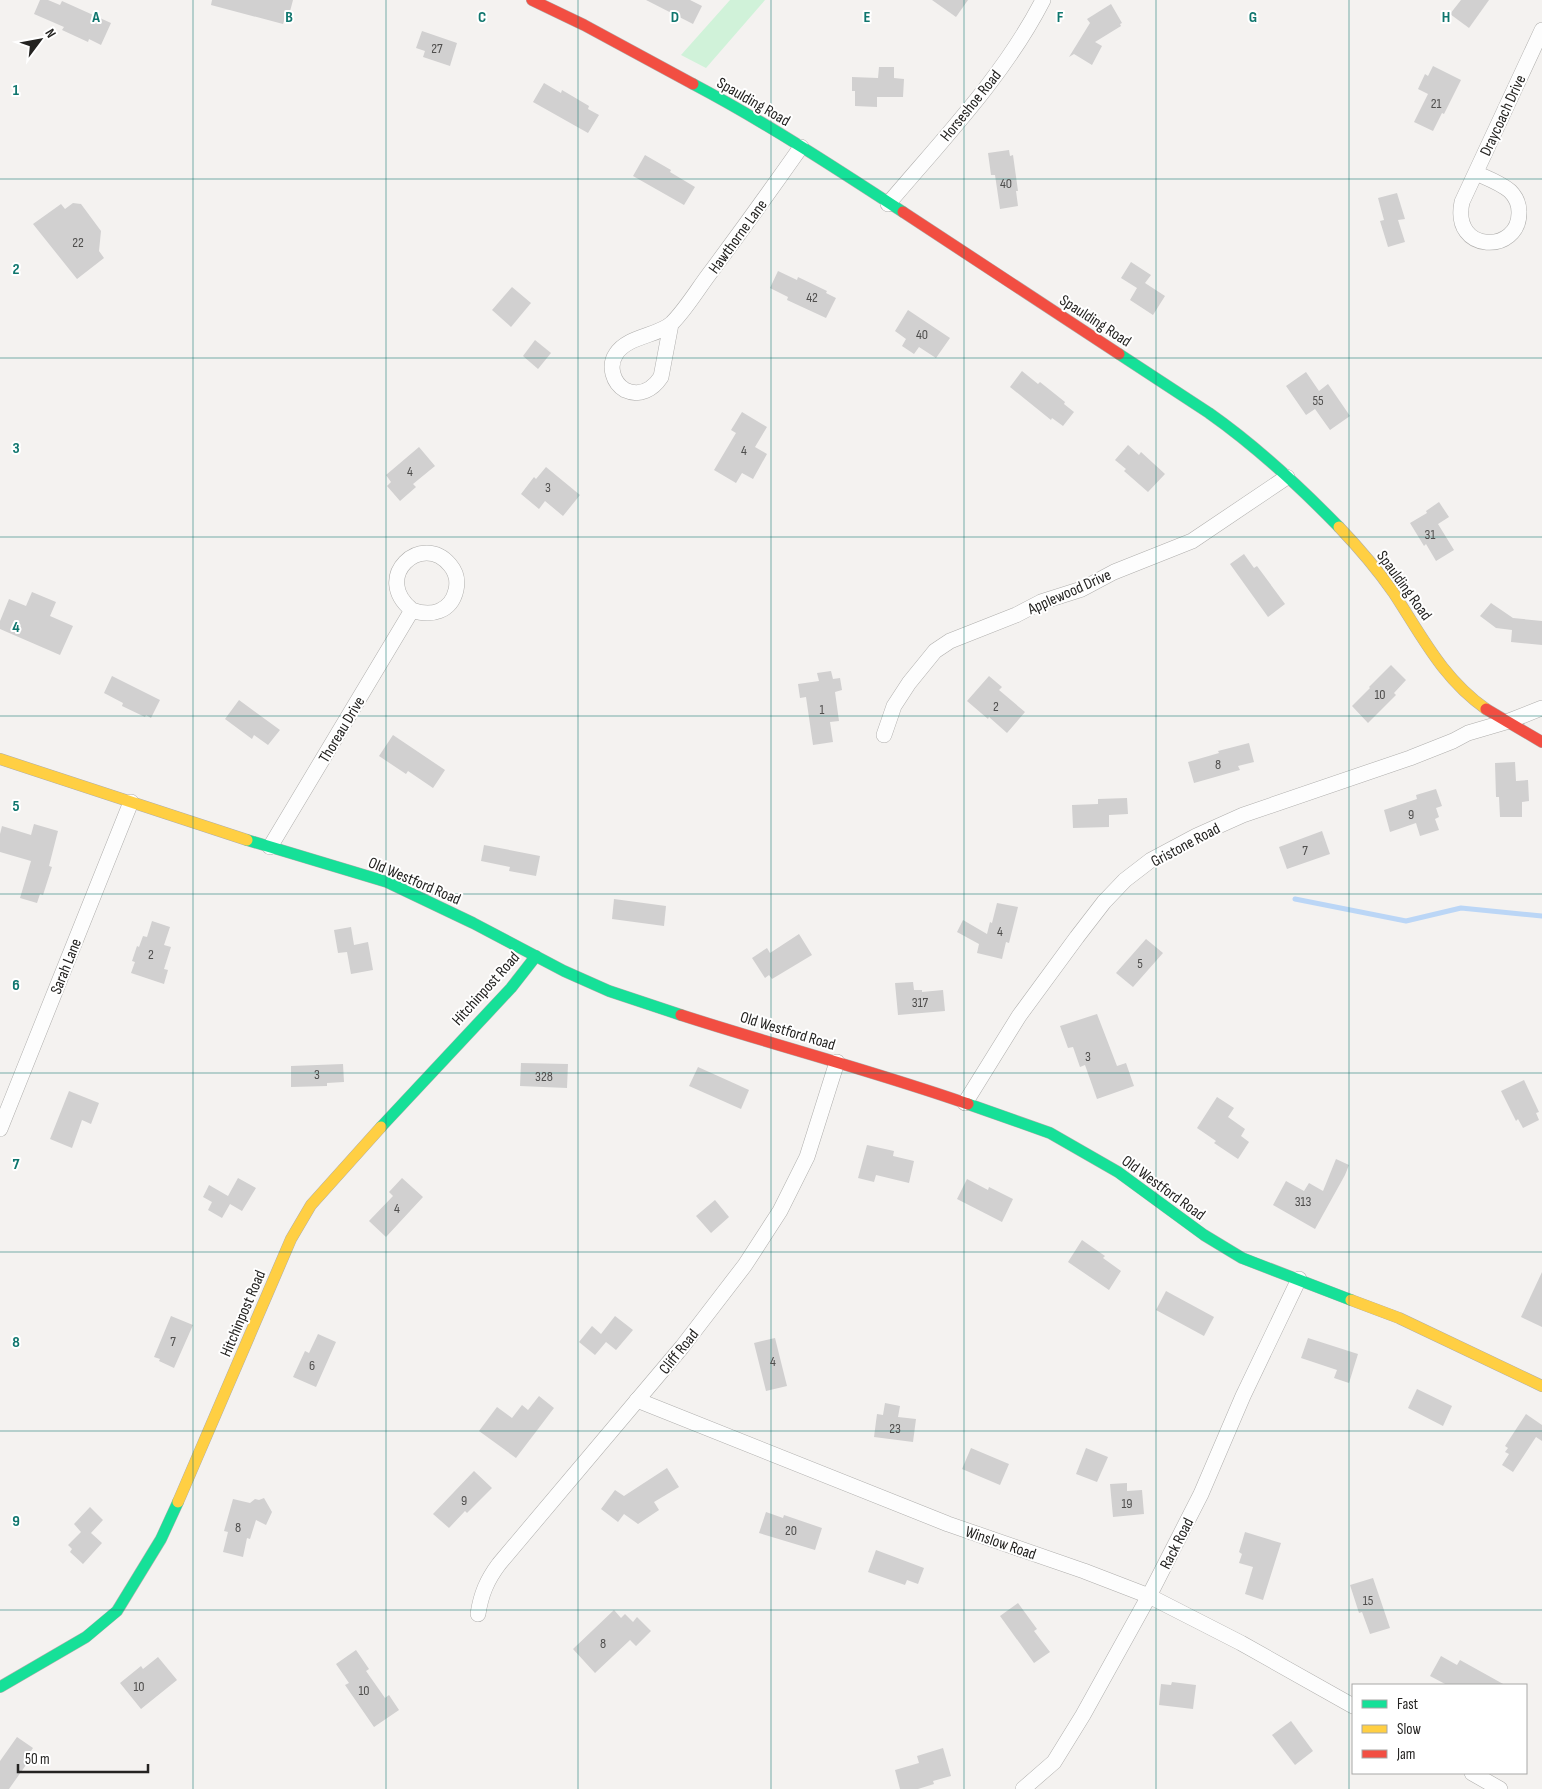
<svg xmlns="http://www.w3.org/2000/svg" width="1542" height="1789" viewBox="0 0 1542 1789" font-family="'Sofia Sans Condensed',sans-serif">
<rect width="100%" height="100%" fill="#f4f2f0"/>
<path fill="#d0f2d9" d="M730 0H765L706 68 681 55Z"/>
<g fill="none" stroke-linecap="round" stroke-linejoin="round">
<path stroke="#bbd6f6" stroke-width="5" d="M1295 899 1406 921 1461 908 1542 916"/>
</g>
<g fill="#d1d0d0">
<path d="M40 0H48L60 5 62 1 111 23 101 45 89 39 88 42 62 30 64 27 34 14Z"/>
<path d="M212 0H293L288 19 285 18 283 24 211 5Z"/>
<path d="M646 0H690L702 6 693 24Z"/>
<path d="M932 0H968L956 17Z"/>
<path d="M1461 0H1489L1469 28 1450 14Z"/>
<path d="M1111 4 1122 23 1120 24 1121 26 1095 42 1102 46 1092 65 1074 54 1069 57 1090 23 1087 19Z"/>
<path d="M422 31 457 43 450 66 423 57 425 51 416 48Z"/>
<path d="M1433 66 1461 80 1444 114 1442 113 1433 131 1414 122 1428 94 1418 89 1425 74 1428 76Z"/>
<path d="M879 67H894V78L904 79 903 97H877V107L855 106V91H852V77L878 78Z"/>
<path d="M544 83 561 93 562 90 589 106 588 109 599 115 588 133 533 102Z"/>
<path d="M1009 150 1010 156 1013 155 1018 191H1016L1018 206 1000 209 995 175H991L988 153Z"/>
<path d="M645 155 671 170 670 172 695 187 684 205 633 176Z"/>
<path d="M1397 193 1405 219 1398 220 1405 242 1388 247 1380 221 1384 220 1378 198Z"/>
<path d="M73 203 81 204 101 231 99 251 104 258 77 279 33 224 61 204 65 209Z"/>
<path d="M1131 262 1151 275 1145 283 1165 296 1153 315 1130 300 1137 288 1121 278Z"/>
<path d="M778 271 797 280 798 277 827 291 826 293 836 298 826 318 787 300 788 297 770 288Z"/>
<path d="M512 287 531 303 511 327 492 310Z"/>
<path d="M908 310 950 338 936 358 919 347 914 354 902 346 906 339 895 331Z"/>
<path d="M535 340 551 353 538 369 523 356Z"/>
<path d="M1022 371 1038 384 1040 382 1065 402 1064 404 1074 412 1063 426 1052 418 1051 420 1010 387Z"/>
<path d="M1306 372 1319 391 1328 384 1350 416 1330 430 1315 409 1306 415 1286 386Z"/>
<path d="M742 412 767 427 755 447 767 454 753 479 742 473 736 483 714 470 736 433 731 430Z"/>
<path d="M1128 445 1139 455 1141 452 1165 474 1148 492 1124 471 1126 469 1115 460Z"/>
<path d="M419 447 435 466 413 484 416 487 400 501 387 486 391 482 386 475Z"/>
<path d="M546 467 580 495 563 516 545 501 539 509 521 494 534 477 536 479Z"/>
<path d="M1439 502 1449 517 1438 524 1454 550 1436 561 1426 544 1424 546 1410 523 1427 513 1426 511Z"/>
<path d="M1244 554 1254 568 1257 566 1285 604 1268 617 1230 564Z"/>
<path d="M32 592 56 602 50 616 73 626 60 655 0 629V621L9 599 26 606Z"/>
<path d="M1491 603 1513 618 1542 621V645L1511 642 1512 630 1496 628 1480 616Z"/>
<path d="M1391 665 1406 680 1394 693 1396 695 1368 723 1352 706 1370 688 1369 687Z"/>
<path d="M831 671 833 679 840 678 842 690 835 692 839 721 830 722 833 742 813 745 806 697 800 698 798 684 819 681 817 673Z"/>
<path d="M112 676 160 700 151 718 146 715 145 717 122 706 123 703 104 693Z"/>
<path d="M989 676 1002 687 999 690 1025 712 1007 733 989 717 988 719 967 701Z"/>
<path d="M239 700 280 730 268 745 254 735 252 739 225 719Z"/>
<path d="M393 735 445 770 433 788 408 771 406 774 379 756Z"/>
<path d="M1249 743 1254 762 1238 766 1240 770 1194 783 1188 762 1219 753 1218 751Z"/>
<path d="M1515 762 1516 781 1528 780 1529 801 1522 802V817H1500L1499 797H1496L1495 763Z"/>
<path d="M1436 789 1442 806 1436 808 1439 817 1435 819 1439 830 1420 836 1416 823 1390 832 1384 810 1417 799 1416 795Z"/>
<path d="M1127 798 1128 814 1109 815V827L1073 828 1072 805 1098 804V799Z"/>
<path d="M34 824 58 831 49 866 52 867 43 895 40 894 37 903 20 898 31 861 0 852V834L2 826 31 835Z"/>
<path d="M1322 831 1330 854 1287 869 1279 847Z"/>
<path d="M484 845 540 856 536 876 509 871 510 867 481 861Z"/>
<path d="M614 899 666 906 664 926 612 919Z"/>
<path d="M997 903 1018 907 1009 943 1006 942 1002 959 977 953 979 944 957 932 963 920 987 934 990 922 992 923Z"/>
<path d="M152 921 170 927 164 945 171 947 164 969 168 970 164 984 131 973 135 962 132 961 137 946 139 947 143 936 147 937Z"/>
<path d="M351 927 354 945 368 942 373 970 351 974 347 952 338 953 334 930Z"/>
<path d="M799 934 812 955 772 979 769 975 765 978 752 958 767 948 770 953Z"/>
<path d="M1146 939 1163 953 1133 987 1116 973Z"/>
<path d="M913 982 914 990H922V992L943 990 945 1011 898 1015 895 983Z"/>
<path d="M1097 1014 1117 1066 1126 1063 1134 1086 1097 1099 1085 1065 1080 1067 1073 1047 1068 1048 1060 1026Z"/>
<path d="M521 1063 568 1064 567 1088 520 1086Z"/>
<path d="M343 1064 344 1082 327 1083V1086L291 1087V1066Z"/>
<path d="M698 1067 749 1090 741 1109 689 1086Z"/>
<path d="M1524 1080 1539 1112 1536 1113 1539 1120 1523 1128 1518 1119 1516 1121 1501 1091Z"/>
<path d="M69 1091 99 1103 91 1124 82 1120 72 1148 50 1139Z"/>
<path d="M1217 1097 1234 1108 1228 1117 1245 1129 1241 1136 1249 1142 1238 1159 1214 1143 1216 1141 1197 1128Z"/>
<path d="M867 1145 894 1151 893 1156 914 1161 909 1183 876 1175 874 1182 858 1178Z"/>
<path d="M1336 1159 1349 1165 1345 1175 1315 1229 1273 1205 1286 1181 1304 1191 1309 1183 1323 1191Z"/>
<path d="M238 1178 256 1188 242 1211 230 1204 222 1218 208 1210 212 1202 203 1197 209 1185 228 1196Z"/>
<path d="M402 1178 423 1197 386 1237 369 1221 393 1196 389 1192Z"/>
<path d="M967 1179 988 1190 989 1187 1013 1199 1002 1222 957 1199Z"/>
<path d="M715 1200 729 1217 711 1233 696 1216Z"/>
<path d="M1082 1240 1105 1256 1103 1258 1121 1271 1109 1290 1068 1262Z"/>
<path d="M1542 1272V1327L1521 1317Z"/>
<path d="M1166 1291 1214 1317 1204 1336 1156 1310Z"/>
<path d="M171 1316 193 1325 174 1368 159 1361 160 1359 154 1357Z"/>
<path d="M615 1316 633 1330 616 1350 606 1342 595 1355 579 1342 592 1326 601 1334Z"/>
<path d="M318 1334 336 1342 316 1387 293 1377 305 1351 309 1353Z"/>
<path d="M775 1338 787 1386 766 1391 754 1343Z"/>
<path d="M1308 1338 1358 1354 1349 1383 1334 1378 1337 1370 1301 1358Z"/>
<path d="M1417 1389 1452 1406 1443 1426 1408 1408Z"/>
<path d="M539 1396 554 1408 516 1458 479 1431 497 1407 512 1418 522 1405 528 1410Z"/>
<path d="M885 1403 900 1406 898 1417 916 1419 913 1442 874 1437 877 1414 883 1415Z"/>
<path d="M1526 1414 1542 1425V1441L1536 1437 1513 1472 1502 1465 1509 1454 1505 1452 1508 1448 1505 1446Z"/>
<path d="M971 1448 1009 1464 1000 1485 962 1469Z"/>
<path d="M1086 1448 1108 1457 1097 1482 1076 1474Z"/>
<path d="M667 1468 679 1487 654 1502 659 1510 638 1524 624 1514 618 1522 601 1509 615 1490 624 1496Z"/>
<path d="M474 1471 492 1488 467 1513 465 1511 449 1528 433 1514Z"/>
<path d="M1127 1483V1491L1142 1490 1144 1514 1113 1517 1110 1484Z"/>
<path d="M264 1498 272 1512 266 1525 256 1520 250 1539 247 1538 243 1557 223 1552 228 1532 224 1531 233 1499 250 1503 255 1499 259 1500Z"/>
<path d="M90 1507 103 1520 91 1533 102 1543 83 1564 70 1552 72 1549 68 1545 81 1532 74 1524Z"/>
<path d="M766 1512 783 1518 784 1515 822 1528 815 1550 759 1533Z"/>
<path d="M1245 1532 1281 1543 1263 1600 1245 1594 1253 1567 1239 1563 1242 1554 1239 1552Z"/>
<path d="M876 1550 924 1568 918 1584 907 1580 905 1585 868 1572Z"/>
<path d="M1373 1578 1390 1628 1370 1634 1362 1612 1359 1613 1350 1585Z"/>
<path d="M1018 1603 1037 1629 1034 1631 1050 1652 1034 1663 1000 1616Z"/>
<path d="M614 1610 621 1618 625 1614 633 1622 637 1617 651 1631 636 1646 630 1640 595 1673 573 1649Z"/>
<path d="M356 1650 369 1669 366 1671 385 1698 389 1695 399 1710 374 1727 345 1685 349 1683 336 1664Z"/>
<path d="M1441 1656 1457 1665 1460 1660 1505 1685H1447L1430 1676Z"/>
<path d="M158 1657 177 1680 141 1709 120 1683 141 1666 143 1669Z"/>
<path d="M1172 1682 1196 1685 1193 1709 1159 1705 1161 1684 1171 1685Z"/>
<path d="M1291 1721 1313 1751 1295 1765 1272 1735Z"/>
<path d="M17 1737 33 1748 25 1760 28 1762 9 1789H0V1761Z"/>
<path d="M943 1748 951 1776 933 1781 934 1784 918 1789H900L895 1770 919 1763 917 1756Z"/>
</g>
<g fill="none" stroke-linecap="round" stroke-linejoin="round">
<g stroke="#afaeac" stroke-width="16">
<g id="street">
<path d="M1476 173C1487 178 1501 183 1510 191 1516 197 1519 204 1519 212 1520 254 1451 254 1462 202L1542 30"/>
<path d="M888 204C943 139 1004 76 1043 0"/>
<path d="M671 324 661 377C653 389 640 397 625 390 613 383 608 366 616 354 627 336 658 336 672 323 685 310 696 292 707 277 739 234 770 191 801 147"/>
<path d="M884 735 894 706 909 683 935 651 950 641 1016 615 1041 602 1082 589 1114 572 1192 541 1287 477"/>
<path d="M270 847 412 610C431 617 451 612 456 590 458 581 456 572 450 565 422 531 371 577 412 610"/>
<path d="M965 1103 1019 1016 1077 937 1104 902 1125 880 1151 860 1196 836 1243 815 1410 758 1453 741 1468 733 1509 721 1542 708"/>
<path d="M0 1129 131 802"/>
<path d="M637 1400 948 1524 1084 1571 1149 1596 1241 1643 1353 1706"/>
<path d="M478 1614C481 1594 487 1580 499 1564L682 1347 745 1265 780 1211 807 1157 837 1062"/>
<path d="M1472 1773 1500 1789"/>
<path d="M1023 1789 1054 1762 1083 1715 1149 1596 1201 1494 1243 1396 1299 1279"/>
</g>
</g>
<g stroke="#afaeac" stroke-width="12">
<g id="fast">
<path d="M693 84C765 122 834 167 903 212"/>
<path d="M1119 354C1149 374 1179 393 1209 413 1256 446 1299 486 1339 527"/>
<path d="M247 840 387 882 473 923 564 971 609 991 681 1015"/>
<path d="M968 1104 1050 1133 1118 1172 1204 1235 1242 1258 1351 1300"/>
<path d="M381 1127 511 988 536 956"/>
<path d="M0 1687 86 1637 117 1611 161 1539 178 1502"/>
</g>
</g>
<g stroke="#afaeac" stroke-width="12">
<g id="slow">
<path d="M1339 527C1358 547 1377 569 1393 592 1422 636 1442 678 1486 709"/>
<path d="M0 759 247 840"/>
<path d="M1351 1300 1399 1318 1542 1386"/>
<path d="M178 1502 291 1239 311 1205 381 1127"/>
</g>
</g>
<g stroke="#afaeac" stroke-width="12">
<g id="jam">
<path d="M532 0 584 25 693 84"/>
<path d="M903 212 1119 354"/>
<path d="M1486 709 1542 742"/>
<path d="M681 1015C777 1046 874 1071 968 1104"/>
</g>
</g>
<use href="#street" stroke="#fdfdfd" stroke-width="15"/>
<use href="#fast" stroke="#16e098" stroke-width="11"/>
<use href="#slow" stroke="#ffcf43" stroke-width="11"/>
<use href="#jam" stroke="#f24e42" stroke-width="11"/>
</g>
<path fill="none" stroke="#0f766e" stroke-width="1" stroke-opacity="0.55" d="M193 0V1789M386 0V1789M578 0V1789M771 0V1789M964 0V1789M1156 0V1789M1349 0V1789M0 179H1542M0 358H1542M0 537H1542M0 716H1542M0 894H1542M0 1073H1542M0 1252H1542M0 1431H1542M0 1610H1542"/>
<g text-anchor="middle" stroke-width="4" stroke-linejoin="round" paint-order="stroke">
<g font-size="14" fill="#4f4e4d">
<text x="437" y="53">27</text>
<text x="1436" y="108">21</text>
<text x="1006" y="188">40</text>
<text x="78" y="247">22</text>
<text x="812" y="302">42</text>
<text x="922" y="339">40</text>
<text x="1318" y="405">55</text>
<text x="744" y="455">4</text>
<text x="410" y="476">4</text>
<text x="548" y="492">3</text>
<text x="1430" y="539">31</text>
<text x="1380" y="699">10</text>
<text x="996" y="711">2</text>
<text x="822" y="714">1</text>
<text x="1218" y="769">8</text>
<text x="1411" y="819">9</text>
<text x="1305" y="855">7</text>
<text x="1000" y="936">4</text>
<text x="151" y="959">2</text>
<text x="1140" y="968">5</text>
<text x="920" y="1007">317</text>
<text x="1088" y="1061">3</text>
<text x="317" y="1079">3</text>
<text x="544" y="1081">328</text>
<text x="1303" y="1206">313</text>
<text x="397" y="1213">4</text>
<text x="173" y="1346">7</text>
<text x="773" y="1366">4</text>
<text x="312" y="1370">6</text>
<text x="895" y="1433">23</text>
<text x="464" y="1505">9</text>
<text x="1127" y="1508">19</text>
<text x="238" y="1532">8</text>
<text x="791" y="1535">20</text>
<text x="1368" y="1605">15</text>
<text x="603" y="1648">8</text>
<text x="139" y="1691">10</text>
<text x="364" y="1695">10</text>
</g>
<g font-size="16" fill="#242321" stroke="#fff">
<text transform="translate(754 101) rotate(30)" y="6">Spaulding Road</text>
<text transform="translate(970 105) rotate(-51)" y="6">Horseshoe Road</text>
<text transform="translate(1502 115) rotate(-65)" y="6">Draycoach Drive</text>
<text transform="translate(737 236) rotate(-54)" y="6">Hawthorne Lane</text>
<text transform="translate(1096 320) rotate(33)" y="6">Spaulding Road</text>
<text transform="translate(1405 585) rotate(54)" y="6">Spaulding Road</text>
<text transform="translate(1069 591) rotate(-24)" y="6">Applewood Drive</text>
<text transform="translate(341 729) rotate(-59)" y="6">Thoreau Drive</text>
<text transform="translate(1185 844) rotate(-28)" y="6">Gristone Road</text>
<text transform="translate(415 880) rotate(23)" y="6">Old Westford Road</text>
<text transform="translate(65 966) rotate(-68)" y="6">Sarah Lane</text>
<text transform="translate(485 988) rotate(-48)" y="6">Hitchinpost Road</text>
<text transform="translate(788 1030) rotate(17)" y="6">Old Westford Road</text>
<text transform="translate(1164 1187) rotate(36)" y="6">Old Westford Road</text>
<text transform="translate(242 1313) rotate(-67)" y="6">Hitchinpost Road</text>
<text transform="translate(678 1351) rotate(-51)" y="6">Cliff Road</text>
<text transform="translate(1001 1542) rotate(19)" y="6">Winslow Road</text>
<text transform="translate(1176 1543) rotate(-63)" y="6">Rack Road</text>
</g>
</g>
<g font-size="16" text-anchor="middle" font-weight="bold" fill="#0f766e" stroke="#fff" stroke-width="4" stroke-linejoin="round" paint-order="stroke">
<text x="96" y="22">A</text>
<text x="289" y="22">B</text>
<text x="482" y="22">C</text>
<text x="675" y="22">D</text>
<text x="867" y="22">E</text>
<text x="1060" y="22">F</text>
<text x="1253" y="22">G</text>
<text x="1446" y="22">H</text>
<text x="16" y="95">1</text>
<text x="16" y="274">2</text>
<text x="16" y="453">3</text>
<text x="16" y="632">4</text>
<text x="16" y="811">5</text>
<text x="16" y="990">6</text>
<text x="16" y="1169">7</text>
<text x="16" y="1347">8</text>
<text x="16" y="1526">9</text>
</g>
<rect x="1352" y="1684" width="175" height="90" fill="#ffffff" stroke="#a7a7a6"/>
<rect x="1362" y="1700" width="25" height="8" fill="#16e098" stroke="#a7a7a6"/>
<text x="1397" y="1709" font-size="15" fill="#242321">Fast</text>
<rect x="1362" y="1725" width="25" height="8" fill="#ffcf43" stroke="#a7a7a6"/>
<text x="1397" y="1734" font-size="15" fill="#242321">Slow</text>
<rect x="1362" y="1750" width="25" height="8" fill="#f24e42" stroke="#a7a7a6"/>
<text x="1397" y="1759" font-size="15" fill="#242321">Jam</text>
<g transform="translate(40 40) rotate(58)" stroke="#ffffff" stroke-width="4" paint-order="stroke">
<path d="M0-4L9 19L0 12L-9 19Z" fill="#242321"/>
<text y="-8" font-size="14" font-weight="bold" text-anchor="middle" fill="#242321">N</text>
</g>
<path d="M18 1764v8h130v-8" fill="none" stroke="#242321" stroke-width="2.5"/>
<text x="25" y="1764" font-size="15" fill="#242321" stroke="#ffffff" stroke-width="4" paint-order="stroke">50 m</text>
</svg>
